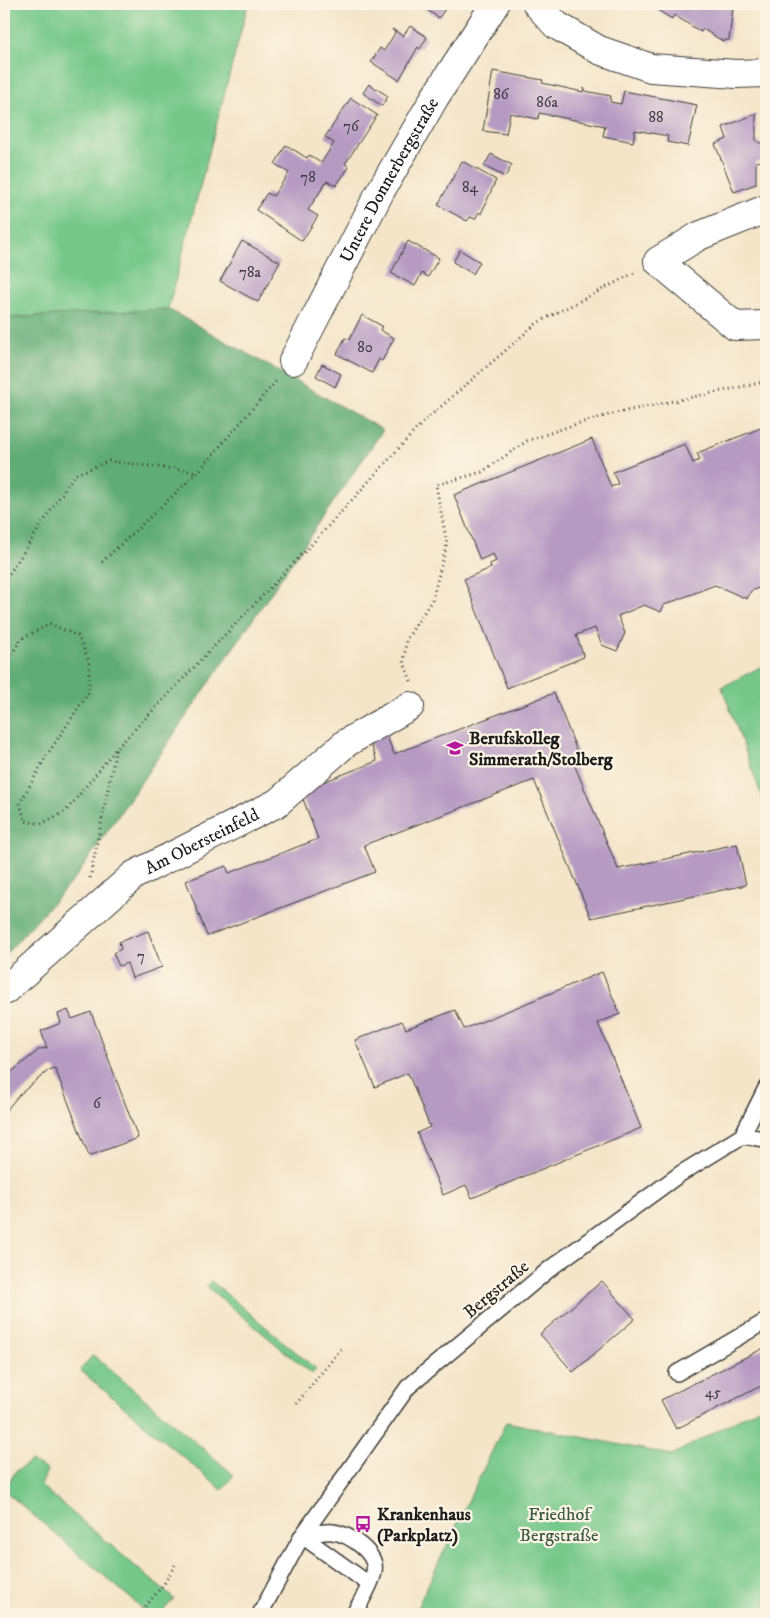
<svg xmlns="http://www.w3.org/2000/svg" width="770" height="1618" viewBox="0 0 770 1618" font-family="'IM FELL DW Pica',serif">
<rect width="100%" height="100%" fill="#fcf5e5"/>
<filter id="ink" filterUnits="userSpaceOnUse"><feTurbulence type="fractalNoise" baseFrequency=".02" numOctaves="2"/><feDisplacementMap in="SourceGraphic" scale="10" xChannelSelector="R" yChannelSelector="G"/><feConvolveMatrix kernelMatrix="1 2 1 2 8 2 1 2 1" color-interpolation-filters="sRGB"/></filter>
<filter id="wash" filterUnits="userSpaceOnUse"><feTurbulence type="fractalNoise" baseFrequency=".0096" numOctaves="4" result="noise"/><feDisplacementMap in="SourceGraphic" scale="20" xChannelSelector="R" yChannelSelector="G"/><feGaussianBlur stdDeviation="1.12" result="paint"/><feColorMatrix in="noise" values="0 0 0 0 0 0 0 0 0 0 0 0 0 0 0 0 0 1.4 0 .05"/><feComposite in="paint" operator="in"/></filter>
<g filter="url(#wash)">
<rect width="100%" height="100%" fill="#f4e5c9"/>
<g fill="#75c78a" stroke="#487253">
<path d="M4 4H248L168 309 4 318Z"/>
<path d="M766 664V808L722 687Z"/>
<path d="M211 1281 316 1369 312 1374 206 1286Z"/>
<path d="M93 1355 234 1475 222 1490 80 1370Z"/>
<path d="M766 1404V1614H414L506 1422 672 1455Z"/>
<path d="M31 1461 47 1470 41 1486 174 1599 160 1614H149L4 1490 16 1471Z"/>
</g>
<path fill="#60ac76" stroke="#3e6449" d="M168 309 383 430 76 877 4 956V318Z"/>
<g id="blocks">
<g fill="#b59ac2">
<path d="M418 4H446L447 6 439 18Z"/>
<path d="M648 4H727L733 7 729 40H725L724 42 703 29 701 32 674 15 672 19Z"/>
<path d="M410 26 427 37 420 49 418 47 399 80 371 62 380 48 384 51 395 33 392 29 403 36Z"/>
<path d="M493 71 543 80 542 83 583 92 584 88 585 91 611 96 610 102 621 104 624 91 697 105 688 146 667 142 668 136 635 130 633 142 603 136 605 126 539 113 538 119 510 113 506 134 483 131Z"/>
<path d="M369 84 388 96 382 106 363 93Z"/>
<path d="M351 98 377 115 345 164 349 167 336 186 327 181 308 210 318 216 302 241 256 210 267 193 273 196 289 173 275 164 286 145 307 158 309 155 321 163 334 143 325 137Z"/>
<path d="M756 114V141L765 145 766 160 756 162V184L734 192 715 144 727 139 723 127Z"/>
<path d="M491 154 512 165 505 177 484 166Z"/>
<path d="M462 161 496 180 481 214 479 212 475 219 470 217 467 221 438 205Z"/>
<path d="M242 241 280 262 258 302 220 281Z"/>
<path d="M408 241 439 258 428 277 422 273 415 286 391 273Z"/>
<path d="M460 250 480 262 473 274 453 262Z"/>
<path d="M362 315 382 326 380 330 394 338 382 361 379 359 372 373 337 354 345 338 349 340Z"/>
<path d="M322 364 341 374 335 387 316 376Z"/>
<path d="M766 426V585L751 591 747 599 715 585 664 605 661 612 644 605 618 616 625 633 617 651 602 645 595 628 576 635 584 657 507 688 464 579 491 568 490 564 496 561 493 554 480 560 454 495 592 439 611 487 618 484 613 472 685 444 693 463 700 460 697 453Z"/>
<path d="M554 693 581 761 574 764 618 869 737 844 746 885 591 918 534 780 364 845 375 872 207 936 186 881 226 866 229 873 318 839 300 791 377 761 369 740 386 734 394 754Z"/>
<path d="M148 931 162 967 132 978 127 963 119 966 113 953 121 949 119 942Z"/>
<path d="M602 972 620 1014 598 1023 641 1128 472 1198 466 1185 443 1195 417 1133 430 1127 408 1073 375 1087 355 1040 402 1021 406 1029 455 1010 464 1029Z"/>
<path d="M68 1010 72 1019 91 1012 138 1138 89 1156 55 1068 49 1070 19 1095 4 1113V1078L40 1049 47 1048 41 1031 61 1023 58 1014Z"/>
<path d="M602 1281 635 1319 573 1372 540 1334Z"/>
<path d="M766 1347V1388L765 1384 676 1429 661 1400Z"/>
</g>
</g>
</g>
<g filter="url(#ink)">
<use href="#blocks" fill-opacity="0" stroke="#3c3a36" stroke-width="1"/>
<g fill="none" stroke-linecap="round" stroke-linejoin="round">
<g stroke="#3c3a36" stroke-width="18">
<g id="service">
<path d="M742 1136 766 1088"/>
<path d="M677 1373 766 1321"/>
<path d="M302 1536C312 1534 323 1531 333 1532 349 1534 378 1553 374 1572 371 1586 361 1601 354 1614"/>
<path d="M302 1536 369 1584"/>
<path d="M260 1614 302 1536 408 1387 552 1267 680 1174 742 1136 766 1139"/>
</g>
</g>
<g stroke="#3c3a36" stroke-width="30">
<g id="minor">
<path d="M537 4 556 25 599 50 651 68 736 74 766 73"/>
<path d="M766 209 699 236 658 261 735 326 766 325"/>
<path id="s1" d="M293 361 380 192 435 97 495 4"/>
<path id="s2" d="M4 991 134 875 277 803 346 743 410 706"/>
</g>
</g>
<g stroke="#3c3a36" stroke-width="3" stroke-dasharray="1 4" stroke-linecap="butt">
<path d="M102 562 198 472 277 380"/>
<path d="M4 582 74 475 109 461 198 472"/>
<path d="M4 667 21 639 50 624 78 636 89 661V692L47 755 20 803 25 821 41 824 66 811 116 749 310 546 422 423 537 323 634 273"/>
<path d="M411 681 404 662 406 640 432 600 447 544 436 485 482 472 527 441 576 424 616 413 760 383 766 385"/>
<path d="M90 878 116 749"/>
<path d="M296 1404 341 1349"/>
<path d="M139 1614 164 1584 176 1563"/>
</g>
<use href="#service" stroke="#fff" stroke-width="15"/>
<use href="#minor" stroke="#fff" stroke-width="28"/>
</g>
</g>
<defs>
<g id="school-bare" transform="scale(1.35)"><path d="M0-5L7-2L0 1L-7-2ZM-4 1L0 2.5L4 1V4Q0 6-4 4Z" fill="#b5179e" stroke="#fcf5e5" stroke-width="2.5" paint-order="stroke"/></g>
<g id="bus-bare" transform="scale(1.35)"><path d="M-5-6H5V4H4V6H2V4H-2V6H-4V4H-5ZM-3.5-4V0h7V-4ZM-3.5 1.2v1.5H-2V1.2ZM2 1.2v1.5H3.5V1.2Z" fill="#b5179e" stroke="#fcf5e5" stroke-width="2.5" paint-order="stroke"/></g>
</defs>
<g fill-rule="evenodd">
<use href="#school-bare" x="455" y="748"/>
<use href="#bus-bare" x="363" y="1524"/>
</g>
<g text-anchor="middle" stroke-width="4.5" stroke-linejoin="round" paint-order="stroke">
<g font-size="15" fill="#423c46">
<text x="501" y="99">86</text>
<text x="547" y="107">86a</text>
<text x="656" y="122">88</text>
<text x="351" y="131">76</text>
<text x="308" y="182">78</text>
<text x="470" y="192">84</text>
<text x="250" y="277">78a</text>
<text x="365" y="352">80</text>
<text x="141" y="961">7</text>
<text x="97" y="1108">6</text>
<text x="713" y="1397">45</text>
</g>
<g font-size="18" fill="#1c1c1c" stroke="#fcf5e5">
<text dy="6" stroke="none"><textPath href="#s1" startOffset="205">Untere Donnerbergstraße</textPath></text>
<text dy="6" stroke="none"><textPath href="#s2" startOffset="250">Am Obersteinfeld</textPath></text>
<text transform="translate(496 1289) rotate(-40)" y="6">Bergstraße</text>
</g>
<g font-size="18" font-weight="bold" fill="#1c1c1c" stroke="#fcf5e5" text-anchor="start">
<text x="469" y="744">Berufskolleg<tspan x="469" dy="21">Simmerath/Stolberg</tspan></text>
<text x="377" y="1520">Krankenhaus<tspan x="377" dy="21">(Parkplatz)</tspan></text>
</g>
<g font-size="18" fill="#3b5842" stroke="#fcf5e5">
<text x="559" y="1520">Friedhof<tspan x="559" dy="21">Bergstraße</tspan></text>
</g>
</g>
<rect width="770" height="1618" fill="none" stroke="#fcf5e5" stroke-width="20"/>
</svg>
